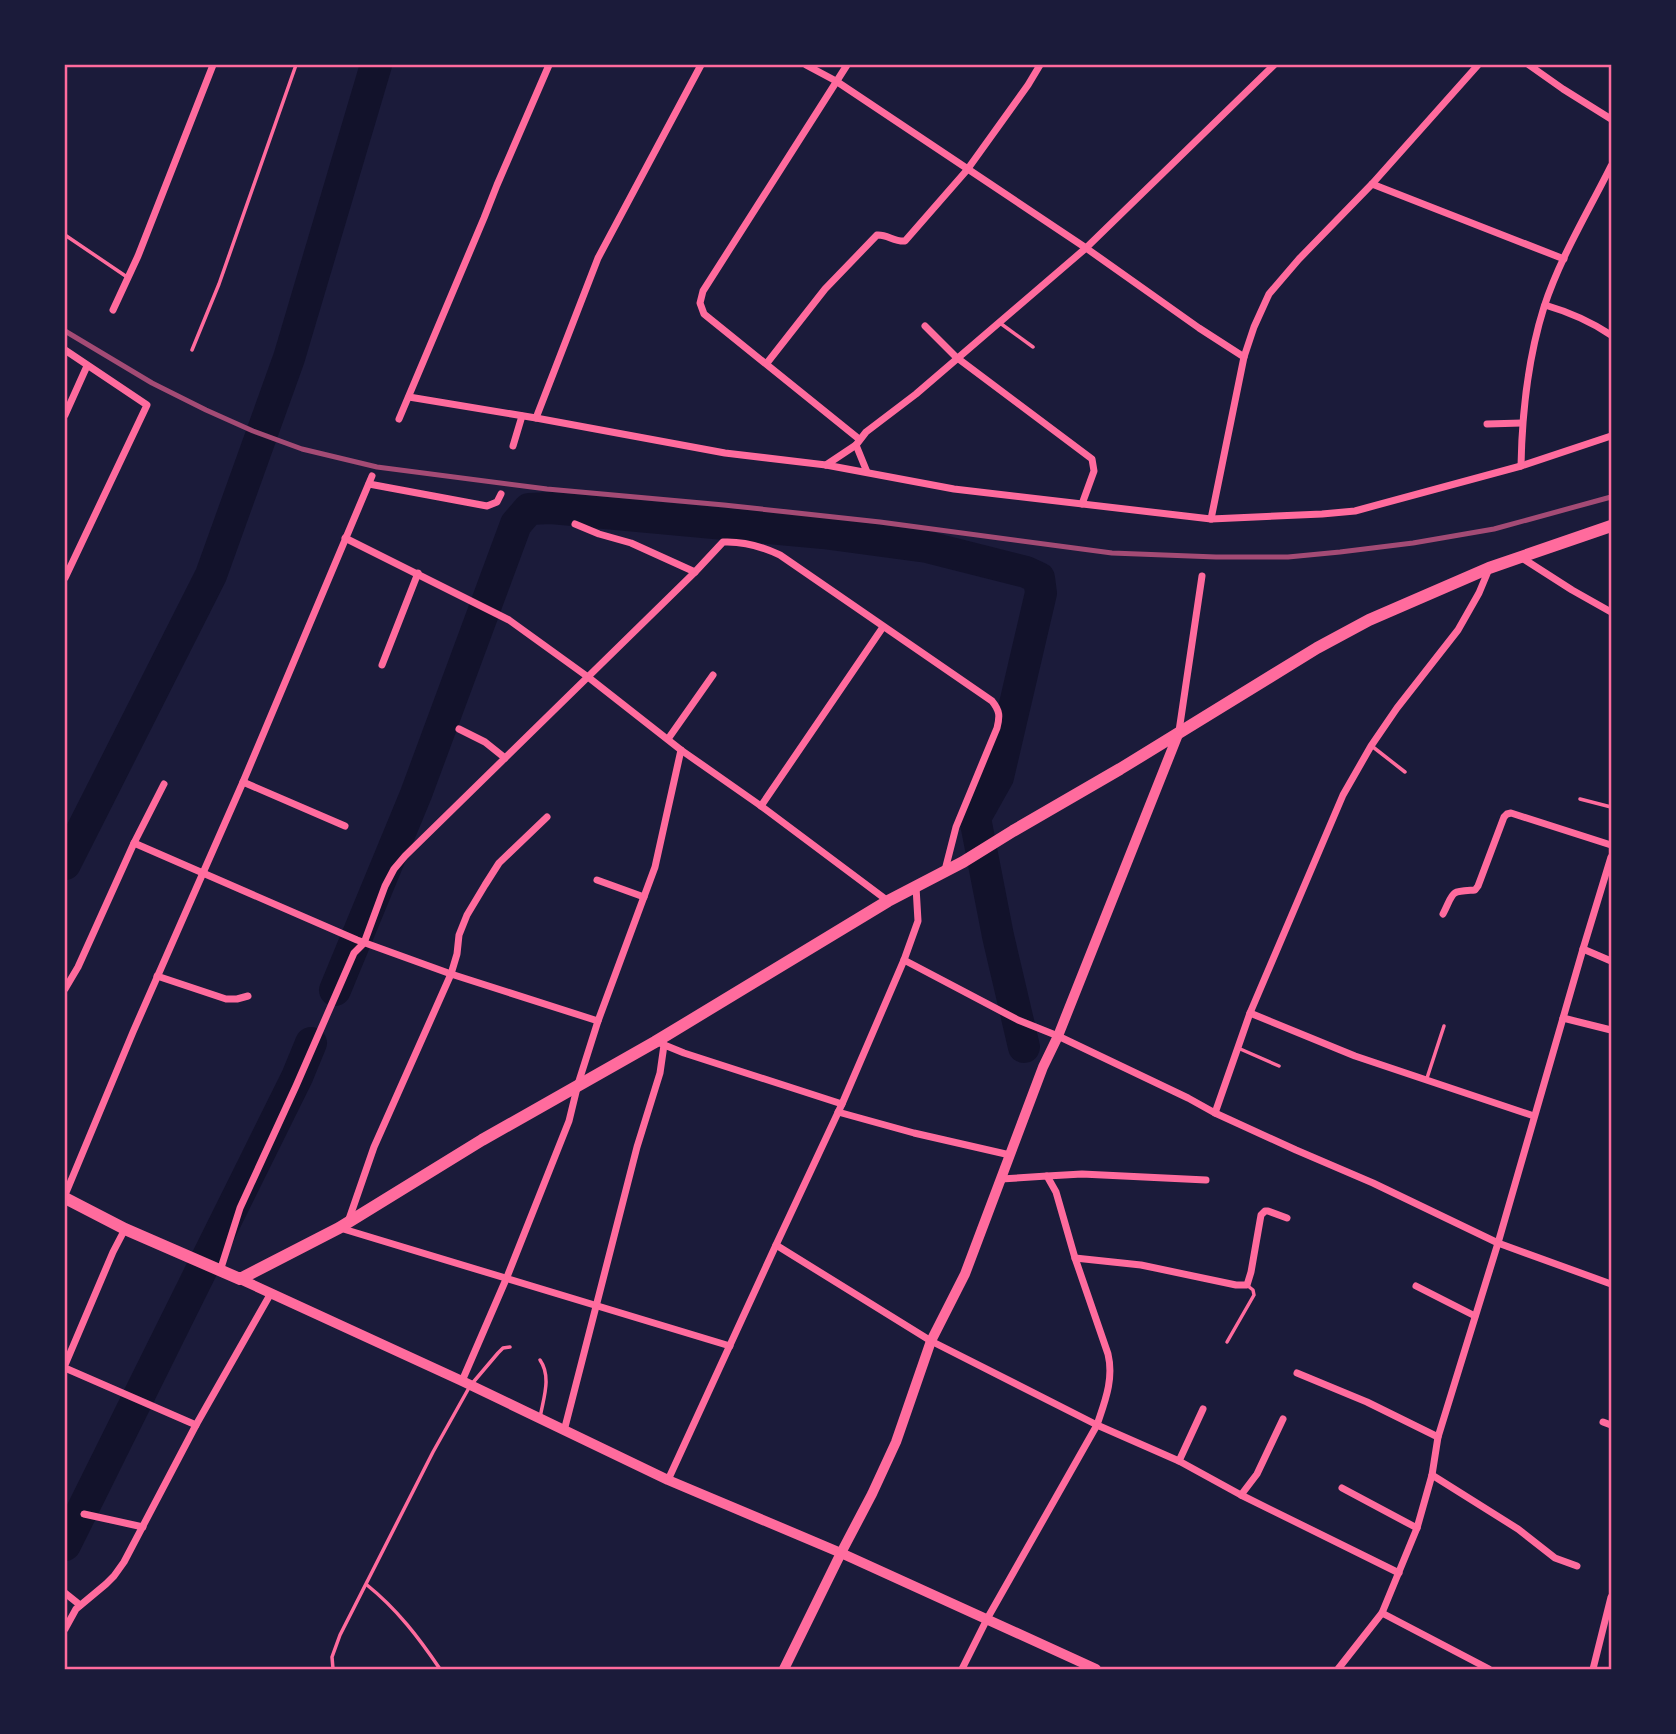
<svg xmlns="http://www.w3.org/2000/svg" width="1676" height="1734" viewBox="0 0 1676 1734" font-family="'Space Grotesk',sans-serif">
<rect width="100%" height="100%" fill="#1b1b3a"/>
<g fill="none" stroke-linecap="round" stroke-linejoin="round">
<g stroke="#12122b" stroke-width="32">
<path d="M65 864 211 575 289 358 376 65"/>
<path d="M335 990 416 794 516 524 529 509 551 508 823 533 927 547 1026 572 1039 578 1041 593 998 777 975 818 998 936 1024 1047"/>
<path d="M65 1545 297 1077 311 1043"/>
</g>
<g stroke="#ff6b9d" stroke-width="3.5">
<path d="M65 235 127 277"/>
<path d="M1000 323 1033 347"/>
<path d="M192 350 219 284 296 65"/>
<path d="M1373 747 1405 772"/>
<path d="M1580 799 1611 807"/>
<path d="M1238 1048 1279 1066"/>
<path d="M1427 1078 1444 1026"/>
<path d="M1227 1342 1254 1295 1253 1290 1248 1286"/>
<path d="M540 1418C543 1399 552 1377 540 1360"/>
<path d="M367 1585C397 1609 419 1638 440 1669"/>
<path d="M333 1669 332 1657 340 1635 433 1452 470 1386 498 1353 503 1348 510 1347"/>
</g>
<g stroke="#ff6b9d" stroke-width="7">
<path d="M806 65 836 81 1086 248 1199 328 1244 357"/>
<path d="M847 65 703 291 700 303 704 314 859 439"/>
<path d="M1529 65 1563 89 1611 119"/>
<path d="M1372 184 1564 259"/>
<path d="M1545 305C1569 312 1590 321 1611 335"/>
<path d="M113 310 138 256 213 65"/>
<path d="M925 326 956 357 1092 459 1094 471 1082 504"/>
<path d="M65 350 147 405 65 578"/>
<path d="M767 363 825 289 877 235C887 234 894 242 905 241L967 170 1028 85 1040 65"/>
<path d="M409 397 536 418 725 453 826 465 954 489 1211 519 1322 514 1355 511 1521 466 1611 436"/>
<path d="M65 415 87 366"/>
<path d="M536 418 598 258 701 65"/>
<path d="M399 419 484 218 497 185 549 65"/>
<path d="M1487 424 1522 423"/>
<path d="M856 445 867 472"/>
<path d="M513 446 522 416"/>
<path d="M826 465 856 445 866 432 916 394 1086 248 1274 65"/>
<path d="M1521 466C1522 412 1528 358 1544 307 1560 258 1588 212 1611 166"/>
<path d="M369 484 487 506 497 502 501 494"/>
<path d="M1211 519 1244 357 1254 327 1269 294 1299 259 1372 184 1478 65"/>
<path d="M575 524 599 534 631 543 695 572"/>
<path d="M345 538 509 620 588 677 681 750 761 806 888 901"/>
<path d="M1522 558 1572 590 1611 612"/>
<path d="M382 665 418 573"/>
<path d="M459 729 485 742 505 758"/>
<path d="M1179 731 1202 576"/>
<path d="M668 739 713 675"/>
<path d="M243 782 345 826"/>
<path d="M164 784 134 843 357 940 451 974 598 1021"/>
<path d="M761 806 883 627"/>
<path d="M597 880 644 897"/>
<path d="M1443 914C1455 890 1449 892 1475 890L1478 886 1504 817 1507 814 1511 813 1611 845"/>
<path d="M1583 949 1611 961"/>
<path d="M904 960 1018 1020 1058 1036 1188 1098 1215 1113 1296 1150 1373 1183 1498 1243 1611 1284"/>
<path d="M157 976 226 999H237L248 996"/>
<path d="M65 989 78 967 134 843"/>
<path d="M1250 1013 1355 1056 1534 1116"/>
<path d="M1563 1018 1611 1030"/>
<path d="M662 1044 684 1053 842 1104"/>
<path d="M838 1112 914 1133 1010 1155"/>
<path d="M1215 1113 1250 1013 1343 795 1371 746 1397 708 1458 630 1479 593 1489 569"/>
<path d="M1047 1176 1082 1174 1206 1180"/>
<path d="M65 1195 133 1032 243 782 372 476"/>
<path d="M348 1222 374 1147 451 974 457 954 459 935 467 915 485 885 499 863 547 817"/>
<path d="M340 1228 730 1346"/>
<path d="M776 1245 931 1341 1097 1425 1179 1461 1241 1495 1399 1573"/>
<path d="M1075 1258 1141 1265 1236 1285H1247L1251 1272 1261 1215 1265 1211H1268L1287 1218"/>
<path d="M220 1271 240 1208 296 1086 354 953 364 943 385 886 394 869 405 856 695 572 723 542C744 541 761 546 780 555L992 701C1000 711 1000 716 997 728L956 827 945 870"/>
<path d="M1416 1286 1475 1316"/>
<path d="M65 1365 113 1252 125 1229"/>
<path d="M65 1368 196 1425"/>
<path d="M1297 1373 1367 1402 1438 1437"/>
<path d="M462 1381 507 1277 569 1121 578 1084 598 1021 655 867 681 750"/>
<path d="M1603 1422 1611 1425"/>
<path d="M564 1431 637 1147 660 1073 664 1045"/>
<path d="M1179 1461 1203 1409"/>
<path d="M1432 1475 1518 1529 1555 1558 1577 1566"/>
<path d="M668 1480 776 1245 842 1104 904 960 918 921 916 887"/>
<path d="M1342 1488 1417 1528"/>
<path d="M1241 1495 1257 1474 1283 1419"/>
<path d="M84 1514 143 1527"/>
<path d="M65 1593 80 1605"/>
<path d="M1382 1613 1489 1669"/>
<path d="M65 1629 76 1609 106 1584 114 1576 124 1562 196 1425 271 1293"/>
<path d="M962 1669 987 1619 1097 1425C1105 1401 1114 1379 1108 1354L1075 1258 1056 1192 1047 1176 1001 1179"/>
<path d="M1338 1669 1382 1613 1417 1528 1432 1475 1438 1437 1498 1243 1583 949 1611 857"/>
<path d="M1593 1669 1611 1597"/>
</g>
<path stroke="#ff6b9d" stroke-width="10" d="M841 1553 872 1494 896 1442 931 1341 965 1274 1043 1067 1058 1036 1179 732"/>
<g stroke="#ff6b9d" stroke-width="10">
<path d="M240 1279 462 1381 668 1480 841 1553 1096 1669"/>
<path d="M784 1669 841 1553"/>
</g>
<path stroke="#ff6b9d" stroke-width="12" d="M65 1198 125 1229 240 1279 339 1228 482 1140 655 1042 888 901 963 862 1013 831 1120 769 1317 648 1369 620 1489 568 1611 526"/>
<path stroke="#a44b75" stroke-width="5" d="M65 331 152 383 206 410 253 431 302 449 377 467 547 489 724 505 880 522 1112 553 1216 557H1288L1340 552 1413 543 1494 529 1611 497"/>
</g>
<rect width="1676" height="1734" fill="none" stroke="#1b1b3a" stroke-width="133"/>
<rect x="66" y="66" width="1544" height="1602" fill="none" stroke="#ff6b9d" stroke-width="2.5"/>
</svg>
